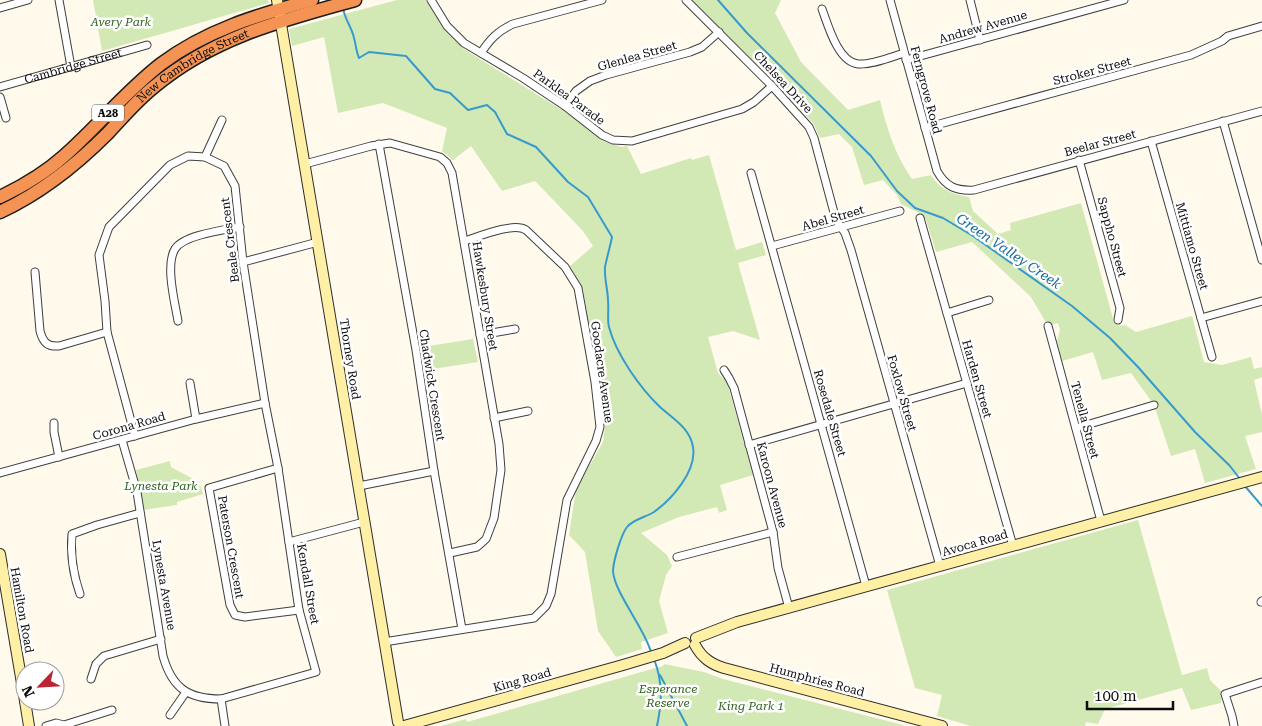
<svg xmlns="http://www.w3.org/2000/svg" width="1262" height="726" viewBox="0 0 1262 726" font-family="'Roboto Serif',serif">
<rect width="100%" height="100%" fill="#fffaeb"/>
<g fill="#d3e9b5">
<path d="M93 0H268L269 3 102 51Z"/>
<path d="M397 0H426L446 32 464 49 573 117 605 142 622 147 627 146 641 174 691 158 692 160 709 155 736 250 762 242 766 255 738 263 760 340 733 331 708 337 718 373 727 382 753 475 720 485 727 510 719 513 717 507 679 517 641 533 667 555 672 566 666 575 659 601 668 633 641 642 642 649 616 657 598 631 585 552 569 535 576 489 603 442 605 427 603 407 583 289 570 266 593 246 583 231 535 181 502 191 471 146 453 160 442 151 447 128 383 103 338 113 324 37 292 46 289 29Z"/>
<path d="M693 0H781L775 13 801 62 848 110 880 100C887 129 895 155 912 179L931 175C940 190 953 194 969 197L973 211 998 234 1011 230 1010 223 1081 203 1114 322 1119 326 1125 325 1136 332 1192 316 1204 362 1222 365 1251 357 1254 369 1262 367V377L1254 380 1262 415V432L1245 436 1256 469 1205 483 1195 449 1171 456 1154 405 1131 373 1102 380 1093 352 1062 361 1057 341 1060 330 1058 323 1048 326 1031 297 972 242 936 252 926 220 919 213 901 204 897 195 883 180 864 185 852 147 839 134 820 138 813 123Z"/>
<path d="M473 339 478 362 426 370 422 347Z"/>
<path d="M170 461 171 467 199 482 203 494 177 502V505L143 510 136 470Z"/>
<path d="M1138 520 1182 675 1207 668 1210 680 1222 692 1221 703 1191 710 1182 688 1105 709 1098 724 1086 722 1085 726H971L937 716 942 695 915 688 887 590Z"/>
<path d="M664 664 704 672 723 679 907 726H441L466 719 467 722 645 671 663 666Z"/>
</g>
<g fill="none" stroke-linecap="round" stroke-linejoin="round">
<g stroke="#379acd" stroke-width="2">
<path d="M718 0 747 33 871 156 897 191 915 208 943 218 973 236 1072 306 1110 338 1138 367 1195 432 1230 466 1240 479"/>
<path d="M343 7C344 19 352 27 354 38 356 45 356 51 359 58L369 52 406 56 435 89 450 93 468 110 487 105 495 112 507 134 536 147 568 182 588 197 612 237C610 247 607 257 605 267 604 278 608 290 608 301 609 309 607 319 609 327 616 354 640 388 660 407 673 419 690 428 693 447 697 471 672 499 654 512 646 517 632 520 627 527 621 535 614 559 613 570 613 591 644 627 651 652"/>
<path d="M1244 485 1262 506"/>
<path d="M654 659C663 682 662 702 657 726"/>
<path d="M660 675 687 726"/>
</g>
<g stroke="#3f3f3f" stroke-width="9">
<g id="street">
<path d="M59 0 71 67"/>
<path d="M431 0 447 26 464 43 523 78 565 106 602 135 613 140 632 141 742 109 754 102 772 86"/>
<path d="M686 0 772 86 809 127 814 138 836 220 845 233 851 250 940 566"/>
<path d="M890 0 937 171C946 187 956 191 974 190L1262 111"/>
<path d="M970 0 980 40"/>
<path d="M0 8 28 0"/>
<path d="M822 9C828 25 838 62 858 64 872 65 891 57 904 53"/>
<path d="M481 53C490 39 498 31 513 24L602 0"/>
<path d="M906 60 1124 0"/>
<path id="s1" d="M0 87 147 45"/>
<path d="M0 97 6 118"/>
<path d="M565 106 576 91 590 81 606 75 690 52 702 47 719 32"/>
<path d="M1223 121 1262 260"/>
<path d="M925 128 1191 55 1222 41 1228 36 1262 26"/>
<path d="M1151 141 1212 357"/>
<path d="M379 144 416 350 434 471 462 629"/>
<path d="M205 157 222 120"/>
<path d="M1079 160 1120 308 1118 320"/>
<path d="M305 164 371 146 390 143 440 157 447 163 452 173 499 444 501 470 494 518 486 539 477 547 450 553"/>
<path d="M751 173 866 586"/>
<path d="M920 218 1013 546"/>
<path d="M772 246 900 211"/>
<path d="M243 262 318 242"/>
<path d="M35 272 40 331C43 342 47 347 59 346L107 332"/>
<path d="M947 313 989 300"/>
<path d="M1201 318 1262 301"/>
<path d="M178 321C175 303 165 265 175 249 183 235 224 230 240 227"/>
<path d="M1048 326 1101 521"/>
<path d="M480 335 515 329"/>
<path d="M724 370 729 378 734 388 773 532 778 568 789 608"/>
<path d="M190 383 196 419"/>
<path d="M494 418 528 411"/>
<path d="M54 423V432L59 457"/>
<path d="M1076 428 1154 405"/>
<path d="M122 440 137 492 163 656C172 688 188 699 221 699L316 672 299 610 278 468 265 403 243 262 235 186 224 166 205 157 188 156 170 165 109 227 99 255 105 301 107 332 135 436"/>
<path d="M749 445 967 383"/>
<path d="M278 468 209 488 230 605 235 615 245 617 299 610"/>
<path d="M0 473 196 419 265 403"/>
<path d="M359 486 434 471"/>
<path d="M289 542 364 522"/>
<path d="M677 557 773 532"/>
<path d="M80 594C73 574 70 556 72 534L97 525 140 513"/>
<path d="M1261 602 1262 601"/>
<path d="M384 642 534 618 546 606 551 594 567 500 596 441 600 427 595 382 578 288 565 267 526 230C514 222 480 236 465 241"/>
<path d="M91 679 96 664 104 656 161 639"/>
<path d="M221 699 225 726"/>
<path d="M170 715 186 692"/>
<path d="M46 726 56 723 64 725 112 710"/>
<path d="M1234 726 1232 716 1225 694 1262 682"/>
</g>
</g>
<g stroke="#2e2e2e" stroke-width="12">
<g id="secondary">
<path d="M277 0 398 722"/>
<path d="M0 554 25 701"/>
<path d="M696 638 737 622 1262 477"/>
<path d="M695 645C702 658 711 664 724 668L942 726"/>
<path d="M25 701 29 726"/>
<path d="M404 726 623 665 663 653 685 643"/>
</g>
</g>
<g stroke="#1d1d1d" stroke-width="15">
<g id="highway">
<path d="M0 197C23 186 45 173 64 156 98 126 126 91 161 64 206 30 258 15 312 0"/>
<path id="s2" d="M0 212C41 193 75 166 107 134 122 118 137 100 155 86 214 37 283 20 355 0"/>
</g>
</g>
<use href="#street" stroke="#fff" stroke-width="7"/>
<use href="#secondary" stroke="#fff0a6" stroke-width="10"/>
<use href="#highway" stroke="#f49353" stroke-width="12"/>
</g>
<g text-anchor="middle" stroke-width="5" stroke-linejoin="round" paint-order="stroke">
<rect fill="#fff" stroke="#555" stroke-width="1" x="92" y="104.5" width="32" height="17" rx="4"/>
<g font-size="11" font-weight="bold" fill="#0c0c0c">
<text x="108" y="117">A28</text>
</g>
<g font-size="12" font-style="italic" fill="#2f631d" stroke="#fff">
<text x="121" y="26">Avery Park</text>
<text x="161" y="490">Lynesta Park</text>
<text x="668" y="693">Esperance<tspan x="668" dy="14">Reserve</tspan></text>
<text x="751" y="710">King Park 1</text>
</g>
<g font-size="12" fill="#0c0c0c" stroke="#fff">
<text transform="translate(983 27) rotate(-16)" y="4">Andrew Avenue</text>
<text transform="translate(637 56) rotate(-16)" y="4">Glenlea Street</text>
<text dy="4" stroke="none"><textPath href="#s1" startOffset="76">Cambridge Street</textPath></text>
<text dy="4" stroke="none"><textPath href="#s2" startOffset="244">New Cambridge Street</textPath></text>
<text transform="translate(1092 71) rotate(-15)" y="4">Stroker Street</text>
<text transform="translate(783 82) rotate(47)" y="4">Chelsea Drive</text>
<text transform="translate(926 90) rotate(75)" y="4">Ferngrove Road</text>
<text transform="translate(569 97) rotate(36)" y="4">Parklea Parade</text>
<text transform="translate(1100 143) rotate(-15)" y="4">Beelar Street</text>
<text transform="translate(833 218) rotate(-16)" y="4">Abel Street</text>
<text transform="translate(1112 237) rotate(75)" y="4">Sappho Street</text>
<text transform="translate(230 240) rotate(-97)" y="4">Beale Crescent</text>
<text transform="translate(1192 246) rotate(74)" y="4">Mittiamo Street</text>
<text transform="translate(485 296) rotate(81)" y="4">Hawkesbury Street</text>
<text transform="translate(350 359) rotate(81)" y="4">Thorney Road</text>
<text transform="translate(602 372) rotate(82)" y="4">Goodacre Avenue</text>
<text transform="translate(977 379) rotate(74)" y="4">Harden Street</text>
<text transform="translate(432 385) rotate(81)" y="4">Chadwick Crescent</text>
<text transform="translate(902 393) rotate(74)" y="4">Foxlow Street</text>
<text transform="translate(830 413) rotate(74)" y="4">Rosedale Street</text>
<text transform="translate(1085 420) rotate(75)" y="4">Tenella Street</text>
<text transform="translate(129 426) rotate(-16)" y="4">Corona Road</text>
<text transform="translate(772 485) rotate(75)" y="4">Karoon Avenue</text>
<text transform="translate(975 543) rotate(-16)" y="4">Avoca Road</text>
<text transform="translate(231 547) rotate(80)" y="4">Paterson Crescent</text>
<text transform="translate(308 584) rotate(80)" y="4">Kendall Street</text>
<text transform="translate(164 585) rotate(80)" y="4">Lynesta Avenue</text>
<text transform="translate(22 610) rotate(80)" y="4">Hamilton Road</text>
<text transform="translate(522 680) rotate(-16)" y="4">King Road</text>
<text transform="translate(817 680) rotate(15)" y="4">Humphries Road</text>
</g>
<g font-size="14" font-style="italic" fill="#166a9d" stroke="#fff">
<text transform="translate(1009 251) rotate(34)" y="5">Green Valley Creek</text>
</g>
</g>
<g transform="translate(40 686) rotate(245)"><circle r="24" fill="#ffffff" stroke="#9e9e9e"/>
<path d="M0-4L9 19L0 12L-9 19Z" fill="#bb2435"/>
<text y="-8" font-size="14" font-weight="bold" text-anchor="middle" fill="#0c0c0c">N</text>
</g>
<path d="M1087 701v8h86v-8" fill="none" stroke="#0c0c0c" stroke-width="2.5"/>
<text x="1094" y="701" font-size="15" fill="#0c0c0c" stroke="#ffffff" stroke-width="4" paint-order="stroke">100 m</text>
</svg>
